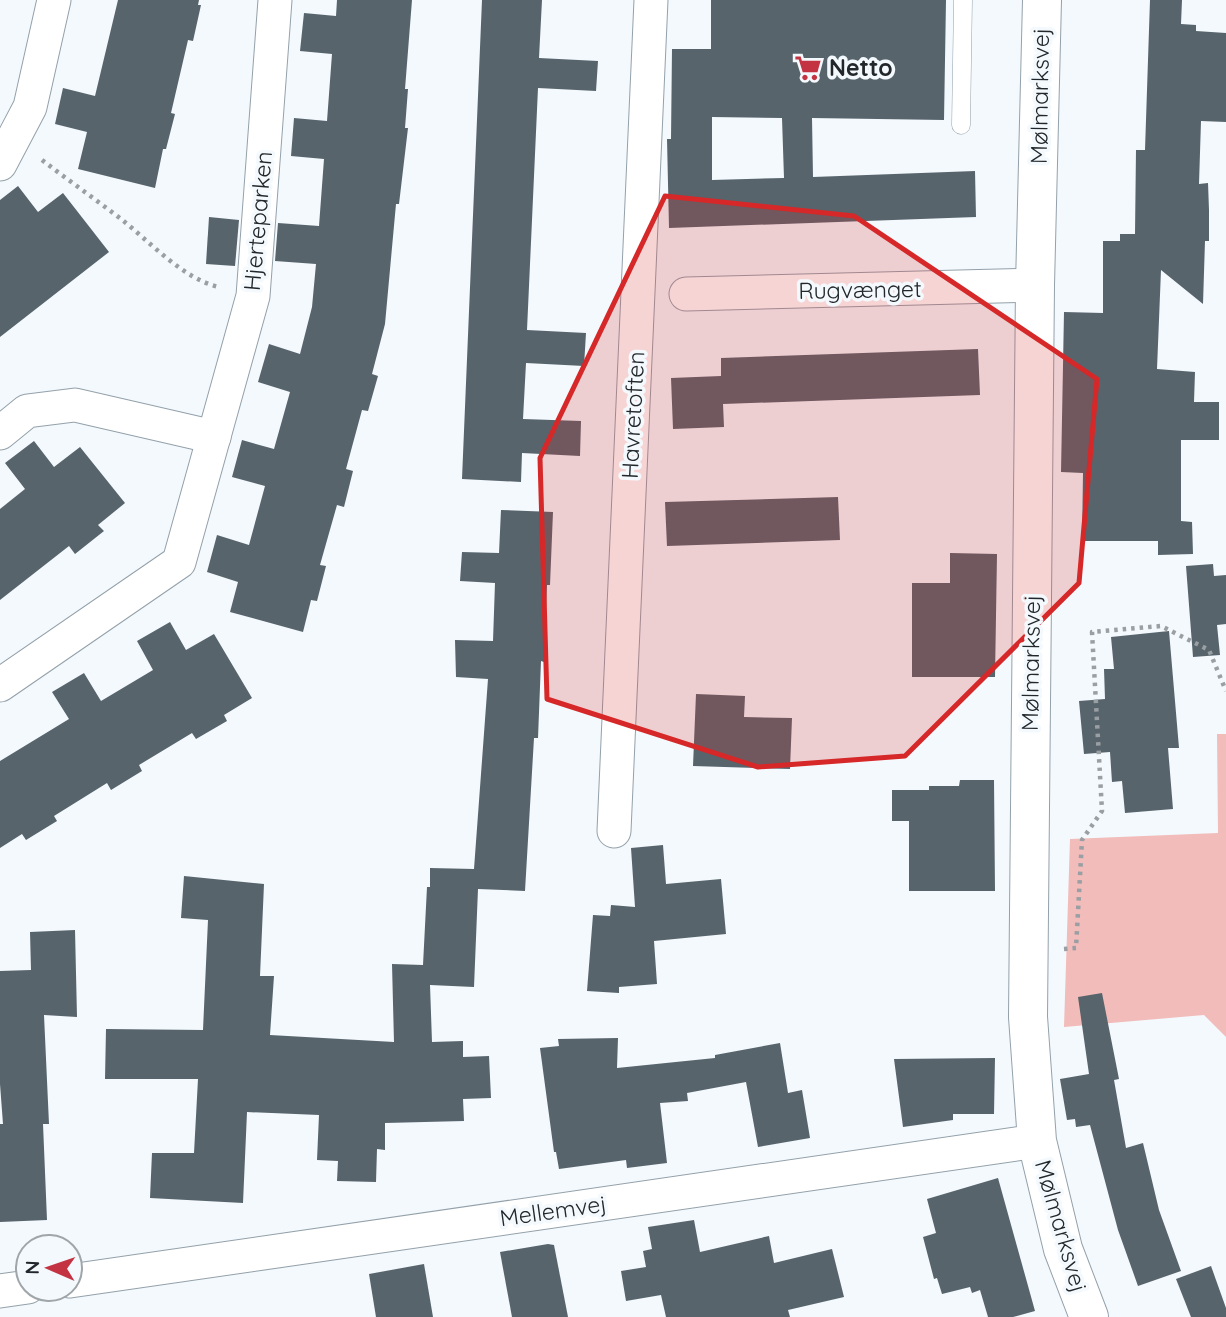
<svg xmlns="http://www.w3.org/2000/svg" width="1226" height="1317" viewBox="0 0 1226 1317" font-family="Quicksand,sans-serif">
<rect width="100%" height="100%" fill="#f3f9fd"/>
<path fill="#f2bcba" d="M1217 734H1226V1037L1204 1015 1064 1027 1070 839 1218 833Z"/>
<g fill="#57646c" fill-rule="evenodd">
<path d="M118 0H199L198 5H201L193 41 188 40 171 113 175 114 166 149H163L155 188 78 169 87 132 55 124 63 88 95 96Z"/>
<path d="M337 0H412L405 89H408L405 128H408L399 204H396L385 324 372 374 378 376 368 411 362 410 346 469 353 471 344 507 337 505 320 565 326 566 317 601 311 600 303 632 230 612 238 582 207 572 217 535 249 545 265 486 232 477 242 440 274 449 290 392 258 382 269 344 300 354 312 307 316 264 275 261 278 223 319 226 324 159 291 156 294 118 327 121 332 54 300 51 304 13 336 16Z"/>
<path d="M482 0H542L539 58 598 61 596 91 538 88 527 330 586 333 584 366 526 363 523 419 581 421 580 456 522 453 521 482 462 479Z"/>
<path d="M711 0H946L944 120 812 118 813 177 975 171 976 217 669 228 667 139H671L672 49H711ZM712 117 782 118 784 178 712 180Z"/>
<path d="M1150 0H1182L1181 24 1196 25V31L1226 33V122L1201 121 1199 184 1208 183 1209 210V241H1205L1203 304 1161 270 1157 369 1195 372 1194 402H1219V440H1181V521L1192 522 1193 554 1158 555V541H1082L1083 473 1061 472 1064 312 1103 313V241H1120V234H1135L1136 150H1145Z"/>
<path d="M18 186 38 212 63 193 109 252 0 337V200Z"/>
<path d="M209 217 239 220 235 266 206 264Z"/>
<path d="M978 349 980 395 723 404 724 427 673 429 671 378 721 376V358Z"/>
<path d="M34 441 54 467 80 447 125 503 98 525 104 531 75 554 69 546 0 600V509L25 489 5 463Z"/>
<path d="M838 497 840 540 667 546 665 502Z"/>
<path d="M501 510 553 512 550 585H547L544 662 541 661 538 738H534L525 891 478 889 474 987 430 985 432 1042 463 1041V1057L489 1056 491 1098 463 1099 464 1121 385 1123V1150L377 1149 376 1182 337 1181 338 1161 317 1160 319 1115 247 1112 243 1203 150 1198 152 1153H194L198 1079H105L106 1029 203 1030 208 920 181 918 184 876 264 884 260 976H274L270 1035 394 1042 392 964 423 965 427 887H430V868L474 869 488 679 456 677 455 640 493 641 495 583 460 581 462 552 499 553Z"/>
<path d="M950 553 997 554 995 677H912V583H950Z"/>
<path d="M1213 564 1214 576 1226 575V624L1217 625 1220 655 1193 657 1186 566Z"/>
<path d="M170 622 186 650 214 634 252 698 224 715 227 721 196 739 192 733 139 765 142 771 111 790 107 783 54 816 57 821 26 840 22 834 0 848V761L69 719 52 692 84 673 101 701 153 670 137 641Z"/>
<path d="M1169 631 1179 748H1168L1173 809 1125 813 1122 781 1112 782 1110 752 1084 754 1079 701 1105 699 1104 669H1114L1111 637Z"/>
<path d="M696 694 745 696 744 717 792 718 790 769 693 766Z"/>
<path d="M960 780H994L995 891H909V821H892V790H929V786H959Z"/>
<path d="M663 845 666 884 721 879 726 934 654 941 657 984 619 987V993L587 991 593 915 610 916 611 905 635 907 631 848Z"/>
<path d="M75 930 77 1017 44 1015 49 1124H43L47 1220 0 1222V1124H3L0 1084V971L31 970 30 932Z"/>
<path d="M1102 993 1119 1079 1114 1080 1126 1148 1143 1143 1159 1210 1181 1271 1138 1286 1118 1230 1090 1125 1076 1127 1075 1119 1067 1120 1060 1079 1089 1074 1078 997Z"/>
<path d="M618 1038 617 1068 715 1058V1055L780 1043 788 1093 802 1090 810 1138 758 1147 746 1082 687 1093 688 1101 660 1103 667 1163 627 1168 626 1160 559 1169 556 1152H554L540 1048 559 1046 558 1039Z"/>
<path d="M995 1058 994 1114H953V1120L903 1127 894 1059Z"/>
<path d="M998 1178 1035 1311 1013 1317H988L980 1290 972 1293 970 1287 942 1294 937 1278 934 1279 923 1237 936 1233 927 1199Z"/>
<path d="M694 1220 700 1252 769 1236 774 1263 832 1249 844 1297 788 1310 790 1317H666L661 1295 626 1301 621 1271 646 1267 643 1251 652 1249 648 1227Z"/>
<path d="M548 1244 554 1245 568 1317H512L500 1252Z"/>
<path d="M424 1264 433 1317H376L369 1274Z"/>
<path d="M1211 1266 1226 1308V1317H1191L1176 1279Z"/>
</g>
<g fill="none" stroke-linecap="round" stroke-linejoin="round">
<g stroke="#94a1aa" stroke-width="19">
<path id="service" d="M961 125 963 0"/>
</g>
<g stroke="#94a1aa" stroke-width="35">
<g id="minor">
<path d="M0 164 30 107 54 0"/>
<path d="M686 294 1035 285"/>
<path d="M0 433 27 411 75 405 214 437"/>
<path d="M0 685 179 562 253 296 275 0"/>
<path d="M614 831 651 0"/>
<path d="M70 1281 1037 1141"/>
<path d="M0 1291 28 1287"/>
</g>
</g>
<g stroke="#94a1aa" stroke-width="40">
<path id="tertiary" d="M1042 0 1035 285 1028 1017 1037 1141 1063 1249 1089 1317"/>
</g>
<g stroke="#999fa3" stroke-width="4.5" stroke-dasharray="3.5 5" stroke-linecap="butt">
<path d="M42 160C68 180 95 199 121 219 149 241 183 279 219 287"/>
<path d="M1064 949 1076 948 1082 840 1102 811 1092 632 1161 626 1209 650 1226 691"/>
</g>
<use href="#service" stroke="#fff" stroke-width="18"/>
<use href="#minor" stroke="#fff" stroke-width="33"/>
<use href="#tertiary" stroke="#fff" stroke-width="38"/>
</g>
<path fill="#d62828" fill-opacity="0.2" stroke="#d62828" stroke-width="5" stroke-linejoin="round" d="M665 196 854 216 1097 379 1079 583 905 756 758 767 547 699 540 458Z"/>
<defs>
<g id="supermarket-bare" transform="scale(2.1)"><path d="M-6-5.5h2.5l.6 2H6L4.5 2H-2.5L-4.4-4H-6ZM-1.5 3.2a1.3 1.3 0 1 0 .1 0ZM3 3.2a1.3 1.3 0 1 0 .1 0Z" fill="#c43342" stroke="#f3f9fd" stroke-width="2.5" paint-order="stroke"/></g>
</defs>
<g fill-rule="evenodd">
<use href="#supermarket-bare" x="808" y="68"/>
</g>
<g text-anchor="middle" stroke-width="7" stroke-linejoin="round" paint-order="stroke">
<g font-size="23" font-weight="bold" fill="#22272b" stroke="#f3f9fd" text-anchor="start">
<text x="829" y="76">Netto</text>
</g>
<g font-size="23" fill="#22272b" stroke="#f3f9fd">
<text transform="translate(1040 96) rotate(-89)" y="8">Mølmarksvej</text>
<text transform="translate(258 221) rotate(-85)" y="8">Hjerteparken</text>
<text transform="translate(860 290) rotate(-1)" y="8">Rugvænget</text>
<text transform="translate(633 415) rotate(-87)" y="8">Havretoften</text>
<text transform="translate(1031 663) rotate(-89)" y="8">Mølmarksvej</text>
<text transform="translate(553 1211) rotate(-8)" y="8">Mellemvej</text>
<text transform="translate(1061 1226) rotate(74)" y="8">Mølmarksvej</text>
</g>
</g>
<g transform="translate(49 1268) rotate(272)"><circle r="33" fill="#f3f9fd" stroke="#9fa5a9" stroke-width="2"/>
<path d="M0-5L12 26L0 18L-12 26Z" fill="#c43342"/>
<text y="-10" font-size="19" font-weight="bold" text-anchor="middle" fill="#22272b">N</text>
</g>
</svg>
